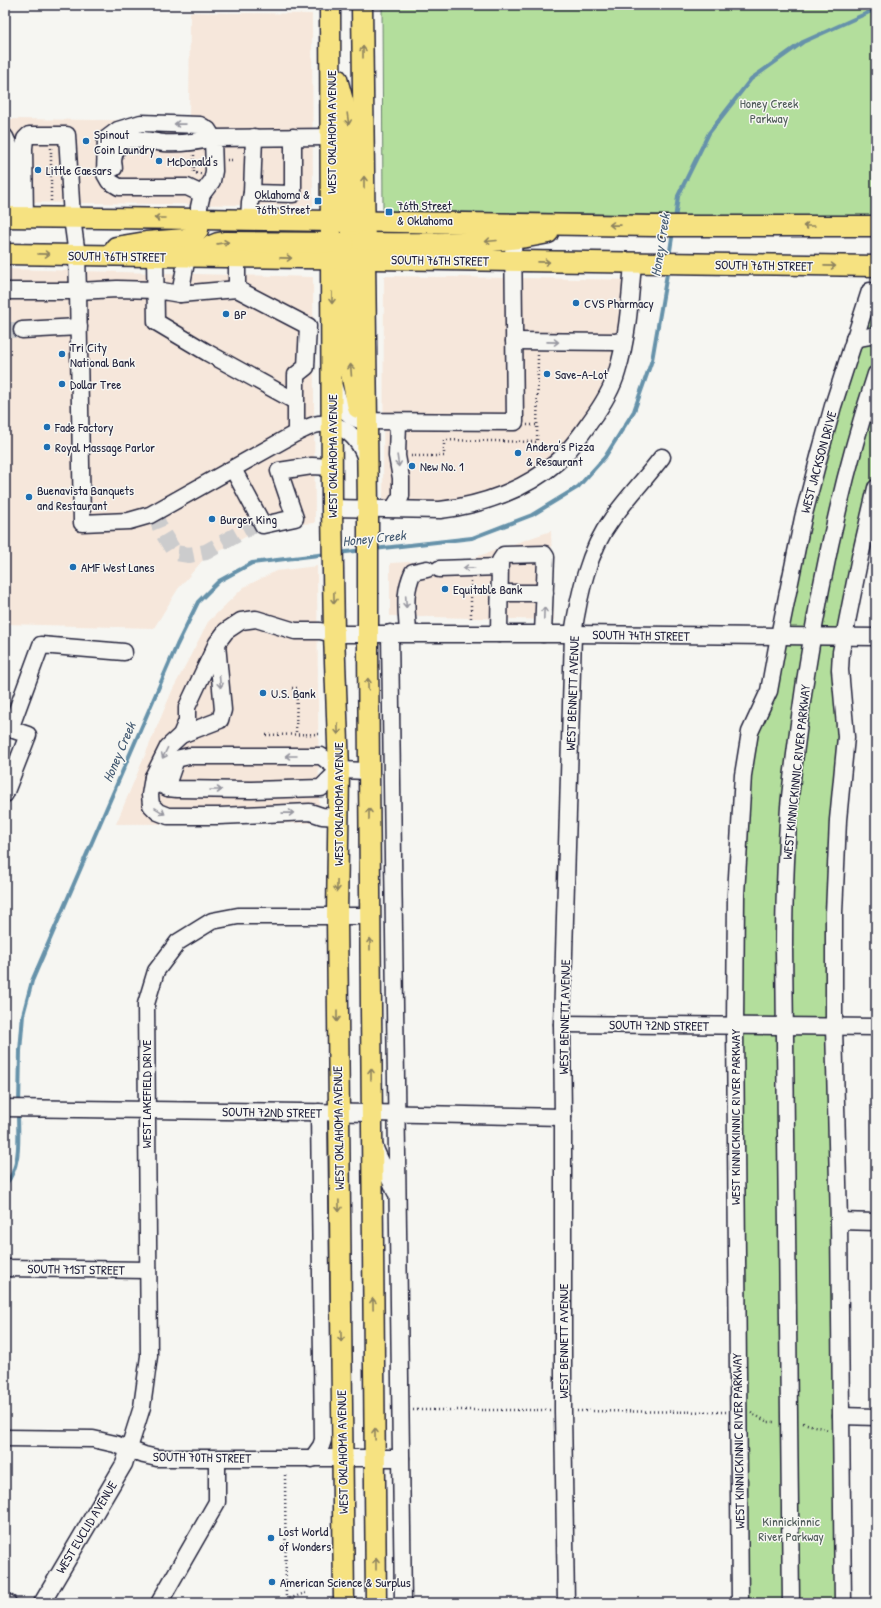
<svg xmlns="http://www.w3.org/2000/svg" width="881" height="1608" viewBox="0 0 881 1608" font-family="'Patrick Hand',sans-serif">
<rect width="100%" height="100%" fill="#f6f6f2"/>
<filter id="ink" filterUnits="userSpaceOnUse"><feTurbulence type="fractalNoise" baseFrequency=".025" numOctaves="2"/><feDisplacementMap in="SourceGraphic" scale="8" xChannelSelector="R" yChannelSelector="G"/><feConvolveMatrix kernelMatrix="1 2 1 2 8 2 1 2 1" color-interpolation-filters="sRGB"/></filter>
<g filter="url(#ink)">
<g fill="#f6e7db">
<path d="M190 12 312 14 313 206 5 202V119L189 121Z"/>
<path d="M5 269 313 277 315 523 276 526 256 531 202 561 178 589 154 628 5 624Z"/>
<path d="M384 276 642 280 633 335 618 385 596 427 561 466 527 492 484 508 432 518H383Z"/>
<path d="M551 531 554 620 390 616V563L470 559Z"/>
<path d="M317 566 319 823 116 824 172 691 208 622 244 587 276 571Z"/>
</g>
<g fill="#b3de9c" stroke="#6a806c">
<path d="M382 5H876V218L383 211Z"/>
<path d="M876 293V470L839 625 838 1603H746L742 846 751 760 816 491 856 355Z"/>
</g>
<g fill="none" stroke-linecap="round" stroke-linejoin="round">
<g stroke="#6692aa" stroke-width="4">
<path d="M675 220 678 196 709 133 751 79 803 42 876 9"/>
<path d="M669 257 673 231"/>
<path d="M374 549 472 538 532 515 578 487 605 457 634 411 652 360 668 268"/>
<path d="M338 553 363 550"/>
<path d="M19 1106 20 1051 23 1015 32 981 177 645 198 602 219 581 252 563 327 554"/>
<path d="M5 1185C22 1166 18 1136 18 1113"/>
</g>
<g stroke="#cccccd" stroke-width="16" stroke-dasharray="16 8" stroke-linecap="butt">
<path d="M5 330H22"/>
<path d="M154 513 162 532 175 553 189 555 206 552 261 521"/>
</g>
<g stroke="#22223b" stroke-width="19">
<g id="minor">
<path d="M5 137 10 148 9 217"/>
<path d="M254 137 252 193 293 194V137"/>
<path d="M114 168C111 156 116 149 124 140 137 138 150 141 164 143 181 144 197 142 213 138"/>
<path d="M202 194 187 187H119L109 181 105 174 106 139 118 130 141 123 200 125 208 130 213 138"/>
<path d="M25 217 24 148 25 139 29 135H67L72 218 77 255 78 291 82 523 129 521 150 515 296 433C303 430 311 425 319 424 343 422 359 438 366 459"/>
<path d="M199 219V207L202 194 212 181 214 171 213 138 331 137"/>
<path d="M249 220 250 202 252 193"/>
<path d="M155 256 156 322 208 353 295 401"/>
<path d="M237 289V258"/>
<path d="M5 291H78L117 289 156 290 180 294 237 289 308 326 306 367 296 375V433"/>
<path d="M180 294 187 257"/>
<path d="M22 330 79 327"/>
<path d="M854 339 876 335"/>
<path d="M514 341 615 342 624 340"/>
<path d="M334 387C339 404 345 416 362 421L515 422 513 227"/>
<path d="M233 469 263 525 295 518 279 471 312 466 332 467"/>
<path d="M332 508 440 510C482 505 525 490 557 462 570 451 580 436 590 422 601 407 612 390 617 372 628 337 630 299 633 263"/>
<path d="M393 509 401 496V478L397 456 398 422"/>
<path d="M439 569 499 567"/>
<path d="M499 593H545"/>
<path d="M390 633 403 1603"/>
<path d="M408 633C407 610 403 594 413 572L427 569"/>
<path d="M499 634 500 561 504 555 544 554 546 557 543 634"/>
<path d="M5 727 28 735 5 794"/>
<path d="M10 729 41 645 124 652"/>
<path d="M181 735 220 720 223 710 217 644"/>
<path d="M339 770 321 788 251 790 177 789 168 788V782L176 759 189 756H321L339 770 369 771"/>
<path d="M153 777 150 795 151 805 158 812 168 816H219L310 812 322 816 338 817"/>
<path d="M168 788 156 782 153 777 168 747 181 735 187 721V707L217 643 226 631 241 621 256 619 295 631H320L334 634H573L876 637"/>
<path d="M562 1024 876 1027"/>
<path d="M5 1108 371 1113 563 1117"/>
<path d="M374 1145C379 1162 390 1175 395 1191"/>
<path d="M839 1221 876 1222"/>
<path d="M5 1268 148 1270"/>
<path d="M841 1416 876 1417"/>
<path d="M5 1438 93 1439 115 1444 144 1455 157 1458H401"/>
<path d="M312 1459 321 1446 323 1440 319 1112"/>
<path d="M5 1603H8"/>
<path d="M42 1603 124 1464 142 1407 149 1356 146 1004 156 971 178 942 212 921 238 916H370"/>
<path d="M159 1603 217 1502V1459"/>
<path d="M566 1603 563 1411V1117L562 1024 573 634C579 595 588 551 612 519 627 498 646 478 662 457"/>
<path d="M740 1603 735 1026 736 894 743 775 750 732 769 691 779 636 803 518 820 453 833 406 870 291"/>
<path d="M791 1603 784 946C784 900 786 853 789 807 793 765 799 723 805 681 821 577 843 474 876 374"/>
<path d="M843 1603 839 1221 834 1027V913L838 820 846 737 840 670 841 652 860 557 876 488"/>
</g>
</g>
<g stroke="#22223b" stroke-width="23">
<g id="major">
<path d="M330 5 332 508 334 634 339 770 337 916 344 1603"/>
<path d="M362 5 368 509V649L376 1603"/>
<path d="M337 79 349 123V216L352 233"/>
<path d="M5 217 199 219 654 226H876"/>
<path d="M348 245 350 259V368L358 408"/>
<path d="M351 245 364 243C426 243 487 246 548 233"/>
<path d="M116 247 146 242 185 239 191 237 198 230 199 219"/>
<path d="M5 254 876 266"/>
<path d="M192 254 218 243 224 242 344 243"/>
</g>
</g>
<g stroke="#22223b" stroke-width="2.5" stroke-dasharray="1 3" stroke-linecap="butt">
<path d="M51 148V203"/>
<path d="M194 155V173L201 174"/>
<path d="M227 160H233"/>
<path d="M527 425H537"/>
<path d="M411 456H444V440L537 442 538 354"/>
<path d="M471 618V580"/>
<path d="M292 688H297L296 734"/>
<path d="M266 735 321 734"/>
<path d="M413 1410H550"/>
<path d="M577 1411 726 1412"/>
<path d="M751 1413 768 1422H776"/>
<path d="M803 1423 829 1430"/>
<path d="M285 1475 286 1603"/>
<path d="M286 1600 308 1592"/>
</g>
<use href="#minor" stroke="#f6f6f2" stroke-width="16"/>
<use href="#major" stroke="#f6e281" stroke-width="20"/>
</g>
<defs><path id="oneway-shaft" d="M-6 0H5M1.5-3L5.5 0L1.5 3" fill="none" stroke-width="1.6" stroke-linecap="round" stroke-linejoin="round"/></defs>
<g stroke="#8c825e">
<use href="#oneway-shaft" transform="translate(363 52) rotate(-90)"/>
<use href="#oneway-shaft" transform="translate(348 119) rotate(82)"/>
<use href="#oneway-shaft" transform="translate(364 182) rotate(-90)"/>
<use href="#oneway-shaft" transform="translate(160 218) rotate(-180)"/>
<use href="#oneway-shaft" transform="translate(615 225) rotate(-179)"/>
<use href="#oneway-shaft" transform="translate(809 226) rotate(-180)"/>
<use href="#oneway-shaft" transform="translate(491 241) rotate(175)"/>
<use href="#oneway-shaft" transform="translate(223 243) rotate(-8)"/>
<use href="#oneway-shaft" transform="translate(44 254) rotate(1)"/>
<use href="#oneway-shaft" transform="translate(286 258) rotate(1)"/>
<use href="#oneway-shaft" transform="translate(544 262) rotate(1)"/>
<use href="#oneway-shaft" transform="translate(830 266) rotate(1)"/>
<use href="#oneway-shaft" transform="translate(332 298) rotate(90)"/>
<use href="#oneway-shaft" transform="translate(351 370) rotate(-94)"/>
<use href="#oneway-shaft" transform="translate(334 598) rotate(89)"/>
<use href="#oneway-shaft" transform="translate(368 684) rotate(-91)"/>
<use href="#oneway-shaft" transform="translate(338 729) rotate(88)"/>
<use href="#oneway-shaft" transform="translate(369 814) rotate(-90)"/>
<use href="#oneway-shaft" transform="translate(337 886) rotate(91)"/>
<use href="#oneway-shaft" transform="translate(370 944) rotate(-90)"/>
<use href="#oneway-shaft" transform="translate(337 1016) rotate(90)"/>
<use href="#oneway-shaft" transform="translate(371 1074) rotate(-90)"/>
<use href="#oneway-shaft" transform="translate(339 1206) rotate(89)"/>
<use href="#oneway-shaft" transform="translate(373 1304) rotate(-91)"/>
<use href="#oneway-shaft" transform="translate(341 1336) rotate(89)"/>
<use href="#oneway-shaft" transform="translate(375 1434) rotate(-91)"/>
<use href="#oneway-shaft" transform="translate(376 1564) rotate(-90)"/>
</g>
<g stroke="#9797a0">
<use href="#oneway-shaft" transform="translate(180 124) rotate(-179)"/>
<use href="#oneway-shaft" transform="translate(553 342) rotate(1)"/>
<use href="#oneway-shaft" transform="translate(398 461) rotate(82)"/>
<use href="#oneway-shaft" transform="translate(469 568) rotate(178)"/>
<use href="#oneway-shaft" transform="translate(406 602) rotate(87)"/>
<use href="#oneway-shaft" transform="translate(544 613) rotate(-88)"/>
<use href="#oneway-shaft" transform="translate(220 682) rotate(85)"/>
<use href="#oneway-shaft" transform="translate(165 753) rotate(116)"/>
<use href="#oneway-shaft" transform="translate(291 756) rotate(-180)"/>
<use href="#oneway-shaft" transform="translate(216 790)"/>
<use href="#oneway-shaft" transform="translate(160 811) rotate(32)"/>
<use href="#oneway-shaft" transform="translate(288 813) rotate(-1)"/>
</g>
</g>
<g fill="#1f6fb2" stroke="#f6f6f2" stroke-width="1.5">
<circle cx="86" cy="141" r="4"/>
<circle cx="159" cy="161" r="4"/>
<circle cx="38" cy="170" r="4"/>
<rect x="314" y="197" width="8" height="8" rx="2"/>
<rect x="385" y="208" width="8" height="8" rx="2"/>
<circle cx="576" cy="303" r="4"/>
<circle cx="226" cy="314" r="4"/>
<circle cx="62" cy="354" r="4"/>
<circle cx="547" cy="374" r="4"/>
<circle cx="62" cy="384" r="4"/>
<circle cx="47" cy="427" r="4"/>
<circle cx="47" cy="447" r="4"/>
<circle cx="518" cy="453" r="4"/>
<circle cx="412" cy="466" r="4"/>
<circle cx="29" cy="497" r="4"/>
<circle cx="212" cy="519" r="4"/>
<circle cx="73" cy="567" r="4"/>
<circle cx="445" cy="589" r="4"/>
<circle cx="263" cy="693" r="4"/>
<circle cx="271" cy="1538" r="4"/>
<circle cx="272" cy="1582" r="4"/>
</g>
<g text-anchor="middle" stroke-width="3" stroke-linejoin="round" paint-order="stroke">
<g font-size="13" fill="#4e5a58" stroke="#f6f6f2">
<text x="769" y="108">Honey Creek<tspan x="769" dy="15">Parkway</tspan></text>
<text x="791" y="1526">Kinnickinnic<tspan x="791" dy="15">River Parkway</tspan></text>
</g>
<g font-size="13" fill="#22223b" stroke="#f6f6f2">
<text transform="translate(331 132) rotate(-90)" y="5">WEST OKLAHOMA AVENUE</text>
<text transform="translate(117 256) rotate(1)" y="5">SOUTH 76TH STREET</text>
<text transform="translate(440 260) rotate(1)" y="5">SOUTH 76TH STREET</text>
<text transform="translate(764 265) rotate(1)" y="5">SOUTH 76TH STREET</text>
<text transform="translate(332 456) rotate(-90)" y="5">WEST OKLAHOMA AVENUE</text>
<text transform="translate(818 462) rotate(-75)" y="5">WEST JACKSON DRIVE</text>
<text transform="translate(641 635) rotate(1)" y="5">SOUTH 74TH STREET</text>
<text transform="translate(572 693) rotate(-88)" y="5">WEST BENNETT AVENUE</text>
<text transform="translate(796 772) rotate(-84)" y="5">WEST KINNICKINNIC RIVER PARKWAY</text>
<text transform="translate(338 804) rotate(-90)" y="5">WEST OKLAHOMA AVENUE</text>
<text transform="translate(564 1017) rotate(-89)" y="5">WEST BENNETT AVENUE</text>
<text transform="translate(659 1025) rotate(1)" y="5">SOUTH 72ND STREET</text>
<text transform="translate(146 1094) rotate(-90)" y="5">WEST LAKEFIELD DRIVE</text>
<text transform="translate(272 1112) rotate(1)" y="5">SOUTH 72ND STREET</text>
<text transform="translate(735 1117) rotate(-90)" y="5">WEST KINNICKINNIC RIVER PARKWAY</text>
<text transform="translate(338 1128) rotate(-91)" y="5">WEST OKLAHOMA AVENUE</text>
<text transform="translate(76 1269) rotate(1)" y="5">SOUTH 71ST STREET</text>
<text transform="translate(563 1341) rotate(-90)" y="5">WEST BENNETT AVENUE</text>
<text transform="translate(738 1441) rotate(-91)" y="5">WEST KINNICKINNIC RIVER PARKWAY</text>
<text transform="translate(342 1452) rotate(-91)" y="5">WEST OKLAHOMA AVENUE</text>
<text transform="translate(202 1457) rotate(1)" y="5">SOUTH 70TH STREET</text>
<text transform="translate(86 1527) rotate(-59)" y="5">WEST EUCLID AVENUE</text>
</g>
<g font-size="13" fill="#22223b" stroke="#f6f6f2" text-anchor="start">
<text x="94" y="139">Spinout<tspan x="94" dy="15">Coin Laundry</tspan></text>
<text x="167" y="166">McDonald's</text>
<text x="46" y="175">Little Caesars</text>
<text x="310" y="199" text-anchor="end">Oklahoma &amp;<tspan x="310" dy="15">76th Street</tspan></text>
<text x="397" y="210">76th Street<tspan x="397" dy="15">&amp; Oklahoma</tspan></text>
<text x="584" y="308">CVS Pharmacy</text>
<text x="234" y="319">BP</text>
<text x="70" y="352">Tri City<tspan x="70" dy="15">National Bank</tspan></text>
<text x="555" y="379">Save-A-Lot</text>
<text x="70" y="389">Dollar Tree</text>
<text x="55" y="432">Fade Factory</text>
<text x="526" y="451">Andera's Pizza<tspan x="526" dy="15">&amp; Resaurant</tspan></text>
<text x="55" y="452">Royal Massage Parlor</text>
<text x="420" y="471">New No. 1</text>
<text x="37" y="495">Buenavista Banquets<tspan x="37" dy="15">and Restaurant</tspan></text>
<text x="220" y="524">Burger King</text>
<text x="81" y="572">AMF West Lanes</text>
<text x="453" y="594">Equitable Bank</text>
<text x="271" y="698">U.S. Bank</text>
<text x="279" y="1536">Lost World<tspan x="279" dy="15">of Wonders</tspan></text>
<text x="280" y="1587">American Science &amp; Surplus</text>
</g>
<g font-size="14" font-style="italic" fill="#445a72" stroke="#f6f6f2">
<text transform="translate(660 245) rotate(-81)" y="5">Honey Creek</text>
<text transform="translate(374 538) rotate(-6)" y="5">Honey Creek</text>
<text transform="translate(119 752) rotate(-67)" y="5">Honey Creek</text>
</g>
</g>
<rect width="881" height="1608" fill="none" stroke="#f6f6f2" stroke-width="20"/>
<rect x="10" y="10" width="861" height="1588" fill="none" stroke="#22223b" stroke-width="1.5" filter="url(#ink)"/>
</svg>
